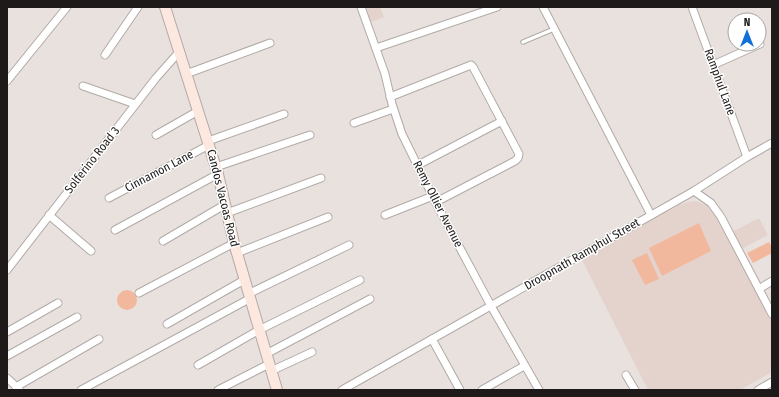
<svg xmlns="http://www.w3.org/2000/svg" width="779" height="397" viewBox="0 0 779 397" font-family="'Fira Sans Condensed',sans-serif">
<rect width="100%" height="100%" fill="#e9e1dd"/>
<g fill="#e3d3cc">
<path d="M364 7H380L384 17 369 23Z"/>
<path d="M697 201 711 208 718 214 772 313V372L740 390H648L581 258 679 205 689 202Z"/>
<path d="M759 218 768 235 741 249 732 232Z"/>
</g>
<g fill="#f2b89e">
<path d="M699 223 711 251 662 276 649 248Z"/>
<path d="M769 242 772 247V253L753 263 747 253Z"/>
<path d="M647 253 659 279 645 285 632 260Z"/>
<circle cx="127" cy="300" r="10"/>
</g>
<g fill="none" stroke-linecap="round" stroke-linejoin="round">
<g stroke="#b1aaa6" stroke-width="5.5">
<path id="service" d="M523 42 554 29"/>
</g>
<g stroke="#b1aaa6" stroke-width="9">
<g id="minor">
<path d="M361 7 385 74 392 104 402 134 438 207 491 306 539 390"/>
<path d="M543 7 651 215"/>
<path d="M692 7 747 157"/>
<path d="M376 48 497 7"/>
<path d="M105 55 138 7"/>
<path d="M713 65 760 44"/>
<path d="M186 74 270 43"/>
<path d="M7 81 67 7"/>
<path d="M83 86 135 104"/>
<path d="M390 97 471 65 473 67 519 154 518 158 515 161 436 202"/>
<path d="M354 123 393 109"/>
<path d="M156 135 198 111"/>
<path d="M208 141 284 114"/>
<path d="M418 165 502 121"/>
<path d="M216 167 310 135"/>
<path d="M694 191 711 203 721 217 772 314"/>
<path d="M109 198 209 145"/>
<path d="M227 213 321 178"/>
<path d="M49 215 91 251"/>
<path d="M385 215 433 196"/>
<path d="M115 230 218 174"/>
<path d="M163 241 226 204"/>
<path d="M237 253 328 217"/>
<path d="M7 270 156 78 179 52"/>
<path d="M759 289 772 281"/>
<path d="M139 293 234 243"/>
<path d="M248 294 349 245"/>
<path d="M167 324 244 280"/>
<path d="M7 332 58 303"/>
<path d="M432 339 460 390"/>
<path d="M266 354 370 299"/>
<path d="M7 356 77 317"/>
<path d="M198 365 259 330 360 280"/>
<path d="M271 371 312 352"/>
<path d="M626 375 635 390"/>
<path d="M7 378 19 389"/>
<path d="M16 387 99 339"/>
<path d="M81 390 249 299"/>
<path d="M218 390 269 364"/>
<path d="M342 390 694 191 747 157 772 143"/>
<path d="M482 390 524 366"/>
<path d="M758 390 772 382"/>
</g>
</g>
<g stroke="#b1aaa6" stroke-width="12">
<path id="secondary" d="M165 7 218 174 234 243 277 390"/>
</g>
<use href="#service" stroke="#fff" stroke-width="3.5"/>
<use href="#minor" stroke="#fff" stroke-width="7"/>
<use href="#secondary" stroke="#fce8de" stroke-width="10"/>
</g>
<g text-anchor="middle" stroke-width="3" stroke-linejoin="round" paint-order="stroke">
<g font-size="12" fill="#1d1a19" stroke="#fff">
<text transform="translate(720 82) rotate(70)" y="4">Ramphul Lane</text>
<text transform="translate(92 160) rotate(-52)" y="4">Solferino Road 3</text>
<text transform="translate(159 171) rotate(-28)" y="4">Cinnamon Lane</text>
<text transform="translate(223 198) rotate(76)" y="4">Candos Vacoas Road</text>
<text transform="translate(438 204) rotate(63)" y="4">Remy Ollier Avenue</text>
<text transform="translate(582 254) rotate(-30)" y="4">Droopnath Ramphul Street</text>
</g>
</g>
<rect width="779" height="397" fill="none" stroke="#1d1a19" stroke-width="16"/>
<g transform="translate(747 32)"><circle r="19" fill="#ffffff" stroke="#a5a3a3"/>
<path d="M0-3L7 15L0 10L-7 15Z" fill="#116fd8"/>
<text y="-6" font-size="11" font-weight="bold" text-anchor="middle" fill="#1d1a19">N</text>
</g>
</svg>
